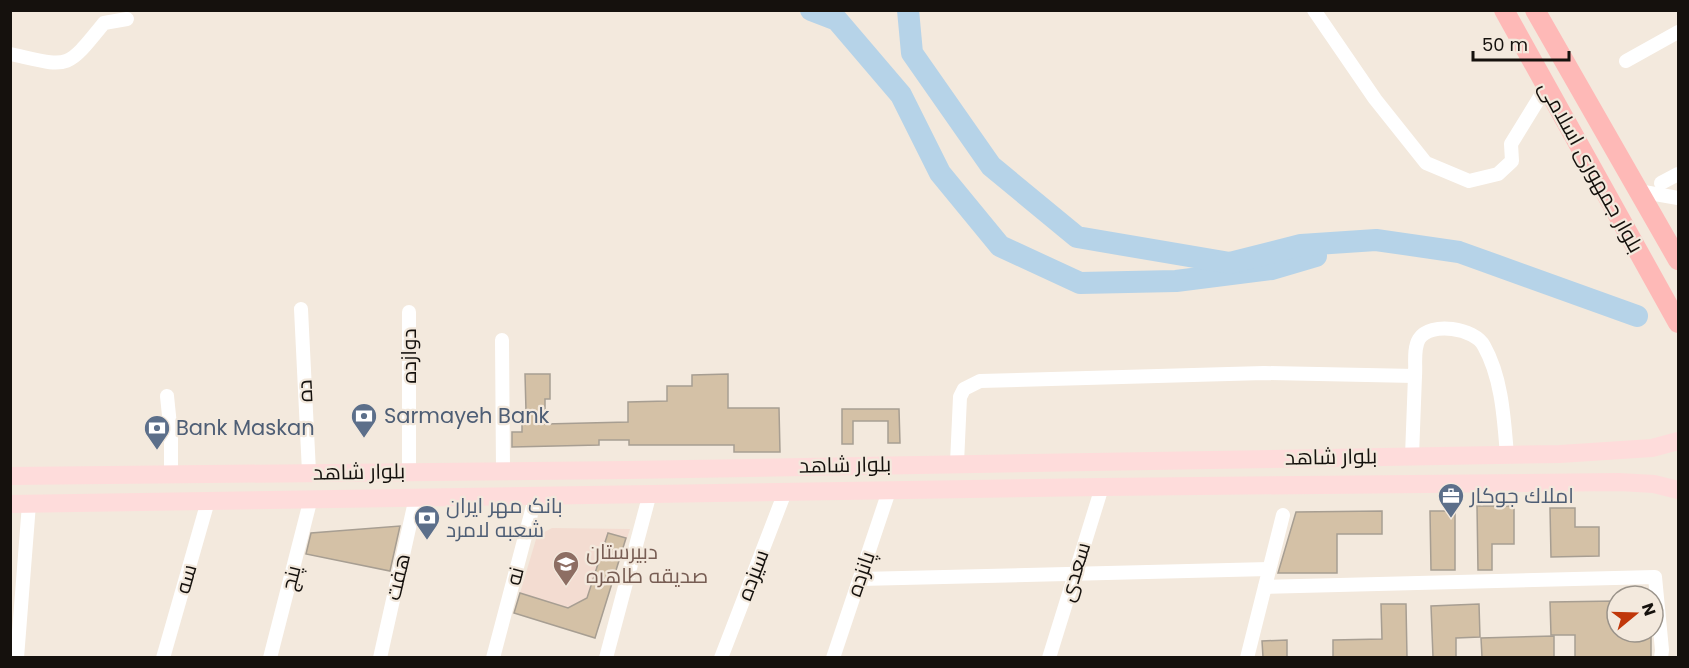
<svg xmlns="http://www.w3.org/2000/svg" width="1689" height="668" viewBox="0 0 1689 668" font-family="Poppins,Cairo,sans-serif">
<rect width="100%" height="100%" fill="#f3e9dd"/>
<path fill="#f3dcd1" d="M552 528 630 529 595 638 514 613 537 536Z"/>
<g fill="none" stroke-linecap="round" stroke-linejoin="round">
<g stroke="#b6d3e8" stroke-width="22">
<path d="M811 10 837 20 901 95 940 173 1000 246 1080 283 1176 281 1272 269 1316 256"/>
<path d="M908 10 912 53 991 166 1077 237 1230 263 1301 245 1376 240 1459 252 1637 316"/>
</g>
</g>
<g fill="#d4c1a6" stroke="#a79e92" stroke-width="1.5">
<path d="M525 374H550V399H545V424L628 422V402L667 401V386H692V375L728 374V408H779L780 452H734V445H629V440H599V445L512 447V432H522V411H526Z"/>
<path d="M842 409H899L900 443H888V421H853V444H842Z"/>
<path d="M1477 506H1514V544H1492V570H1478Z"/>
<path d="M1550 508H1575V527H1599V556L1551 557Z"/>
<path d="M1382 511V534H1337V573H1278L1296 512Z"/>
<path d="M1430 511H1455V570H1431Z"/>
<path d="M400 526 390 571 306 554 311 533Z"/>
<path d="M608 533 626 538 595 638 514 613 520 593 568 608 587 598Z"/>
<path d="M1617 601V632H1622V635L1651 636V657H1575V635H1551L1550 602Z"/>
<path d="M1381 604H1406L1407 657H1333V640L1382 639Z"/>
<path d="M1479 604 1480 637 1456 638V657H1433L1431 606Z"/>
<path d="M1554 636V657H1482L1481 638Z"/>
<path d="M1287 640V657H1263L1262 641Z"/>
</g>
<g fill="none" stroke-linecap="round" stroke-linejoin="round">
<g stroke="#fff" stroke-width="14">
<path d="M1314 10 1375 99 1426 163 1469 181 1498 174 1512 161 1511 144 1546 87"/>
<path d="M10 54C70 67 65 71 104 23L127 19"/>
<path d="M1626 61 1678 32"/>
<path d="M1661 183 1678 174"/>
<path d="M1638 191 1678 198"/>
<path d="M301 309 309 472"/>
<path d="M502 340 503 470"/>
<path d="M167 396 171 435V474"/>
<path d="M1412 456 1415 376"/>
<path d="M957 463 960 397 964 389 980 381 1264 373 1415 376C1416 365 1413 349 1419 339 1430 321 1475 328 1484 346 1502 378 1504 419 1507 455"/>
<path d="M409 471V312"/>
<path d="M860 579 1269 569"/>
<path d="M1265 587 1655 577 1662 650 1661 658"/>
<path d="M17 658 29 504"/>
<path d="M163 658 208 501"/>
<path d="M270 658 311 498"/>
<path d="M380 658 416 497"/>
<path d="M493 658 536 495"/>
<path d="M606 658 650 493"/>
<path d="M721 658 785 492"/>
<path d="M833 658 889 491"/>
<path d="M1049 658 1102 487"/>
<path d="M1247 658 1283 515"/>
</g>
<g stroke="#fedcdb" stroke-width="18">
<path d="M10 476 627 470 1560 454 1652 448 1678 441"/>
<path d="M10 504 1102 487 1619 482 1654 484 1678 490"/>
</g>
<g stroke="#feb9b7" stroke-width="20">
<path d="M1504 10 1678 323"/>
<path d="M1535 10 1678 260"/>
</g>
</g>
<defs>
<g id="bank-pin" transform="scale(1.35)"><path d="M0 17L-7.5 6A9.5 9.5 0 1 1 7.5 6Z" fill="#5c6f8a" stroke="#f3e9dd"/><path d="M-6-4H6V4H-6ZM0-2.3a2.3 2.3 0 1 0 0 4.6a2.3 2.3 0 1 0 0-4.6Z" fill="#fff"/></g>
<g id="office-pin" transform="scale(1.35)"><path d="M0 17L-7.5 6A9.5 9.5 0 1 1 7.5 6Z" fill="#5c6f8a" stroke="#f3e9dd"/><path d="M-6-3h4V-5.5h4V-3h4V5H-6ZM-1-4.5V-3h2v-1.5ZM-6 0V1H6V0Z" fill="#fff"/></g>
<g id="school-pin" transform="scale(1.35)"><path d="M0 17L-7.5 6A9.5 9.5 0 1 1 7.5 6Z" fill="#8d6e63" stroke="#f3e9dd"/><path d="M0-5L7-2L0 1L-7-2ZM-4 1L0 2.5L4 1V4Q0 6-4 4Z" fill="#fff"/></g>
</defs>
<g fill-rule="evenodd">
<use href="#bank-pin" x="364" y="416"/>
<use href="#bank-pin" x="157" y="428"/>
<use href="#office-pin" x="1451" y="496"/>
<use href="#bank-pin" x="427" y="518"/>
<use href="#school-pin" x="566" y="564"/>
</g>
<g text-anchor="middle" stroke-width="4.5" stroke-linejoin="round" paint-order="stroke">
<g font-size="21" fill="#15110d" stroke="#f3e9dd">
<text transform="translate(1591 167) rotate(61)" y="7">بلوار جمهوری اسلامی</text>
<text transform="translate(409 356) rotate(-90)" y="7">دوازده</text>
<text transform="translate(305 391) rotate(-93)" y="7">ده</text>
<text transform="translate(1331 457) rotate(-1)" y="7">بلوار شاهد</text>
<text transform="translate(845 465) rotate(-1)" y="7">بلوار شاهد</text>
<text transform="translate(359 472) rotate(-1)" y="7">بلوار شاهد</text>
<text transform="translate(1075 572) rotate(-73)" y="7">سعدی</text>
<text transform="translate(861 574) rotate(-71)" y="7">پانزده</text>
<text transform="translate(753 575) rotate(-69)" y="7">سیزده</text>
<text transform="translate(515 576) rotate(-75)" y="7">نه</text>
<text transform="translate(398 577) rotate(-77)" y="7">هفت</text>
<text transform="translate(291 578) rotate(-76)" y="7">پنج</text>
<text transform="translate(186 579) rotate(-74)" y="7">سه</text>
</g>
<g font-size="21" fill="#4e5e75" stroke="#f3e9dd" text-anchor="start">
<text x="384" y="423">Sarmayeh Bank</text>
<text x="176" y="435">Bank Maskan</text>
<text x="1470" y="503">املاك جوكار</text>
<text x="446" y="513">بانک مهر ایران<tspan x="446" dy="24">شعبه لامرد</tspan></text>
</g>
<g font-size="21" fill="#785e54" stroke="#f3e9dd" text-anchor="start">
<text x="586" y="559">دبیرستان<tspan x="586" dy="24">صدیقه طاهره</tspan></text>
</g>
</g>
<rect width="1689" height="668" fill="none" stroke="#15110d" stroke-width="24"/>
<g transform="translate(1635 614) rotate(71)"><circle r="28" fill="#f3e9dd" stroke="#9a938a" stroke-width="1.5"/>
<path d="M0-4.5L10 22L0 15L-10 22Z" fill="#c0370a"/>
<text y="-9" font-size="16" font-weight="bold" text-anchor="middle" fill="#15110d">N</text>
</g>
<path d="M1473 51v9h96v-9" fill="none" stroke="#15110d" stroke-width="3"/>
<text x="1482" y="51" font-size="18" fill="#15110d" stroke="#f3e9dd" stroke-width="4.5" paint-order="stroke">50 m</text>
</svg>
